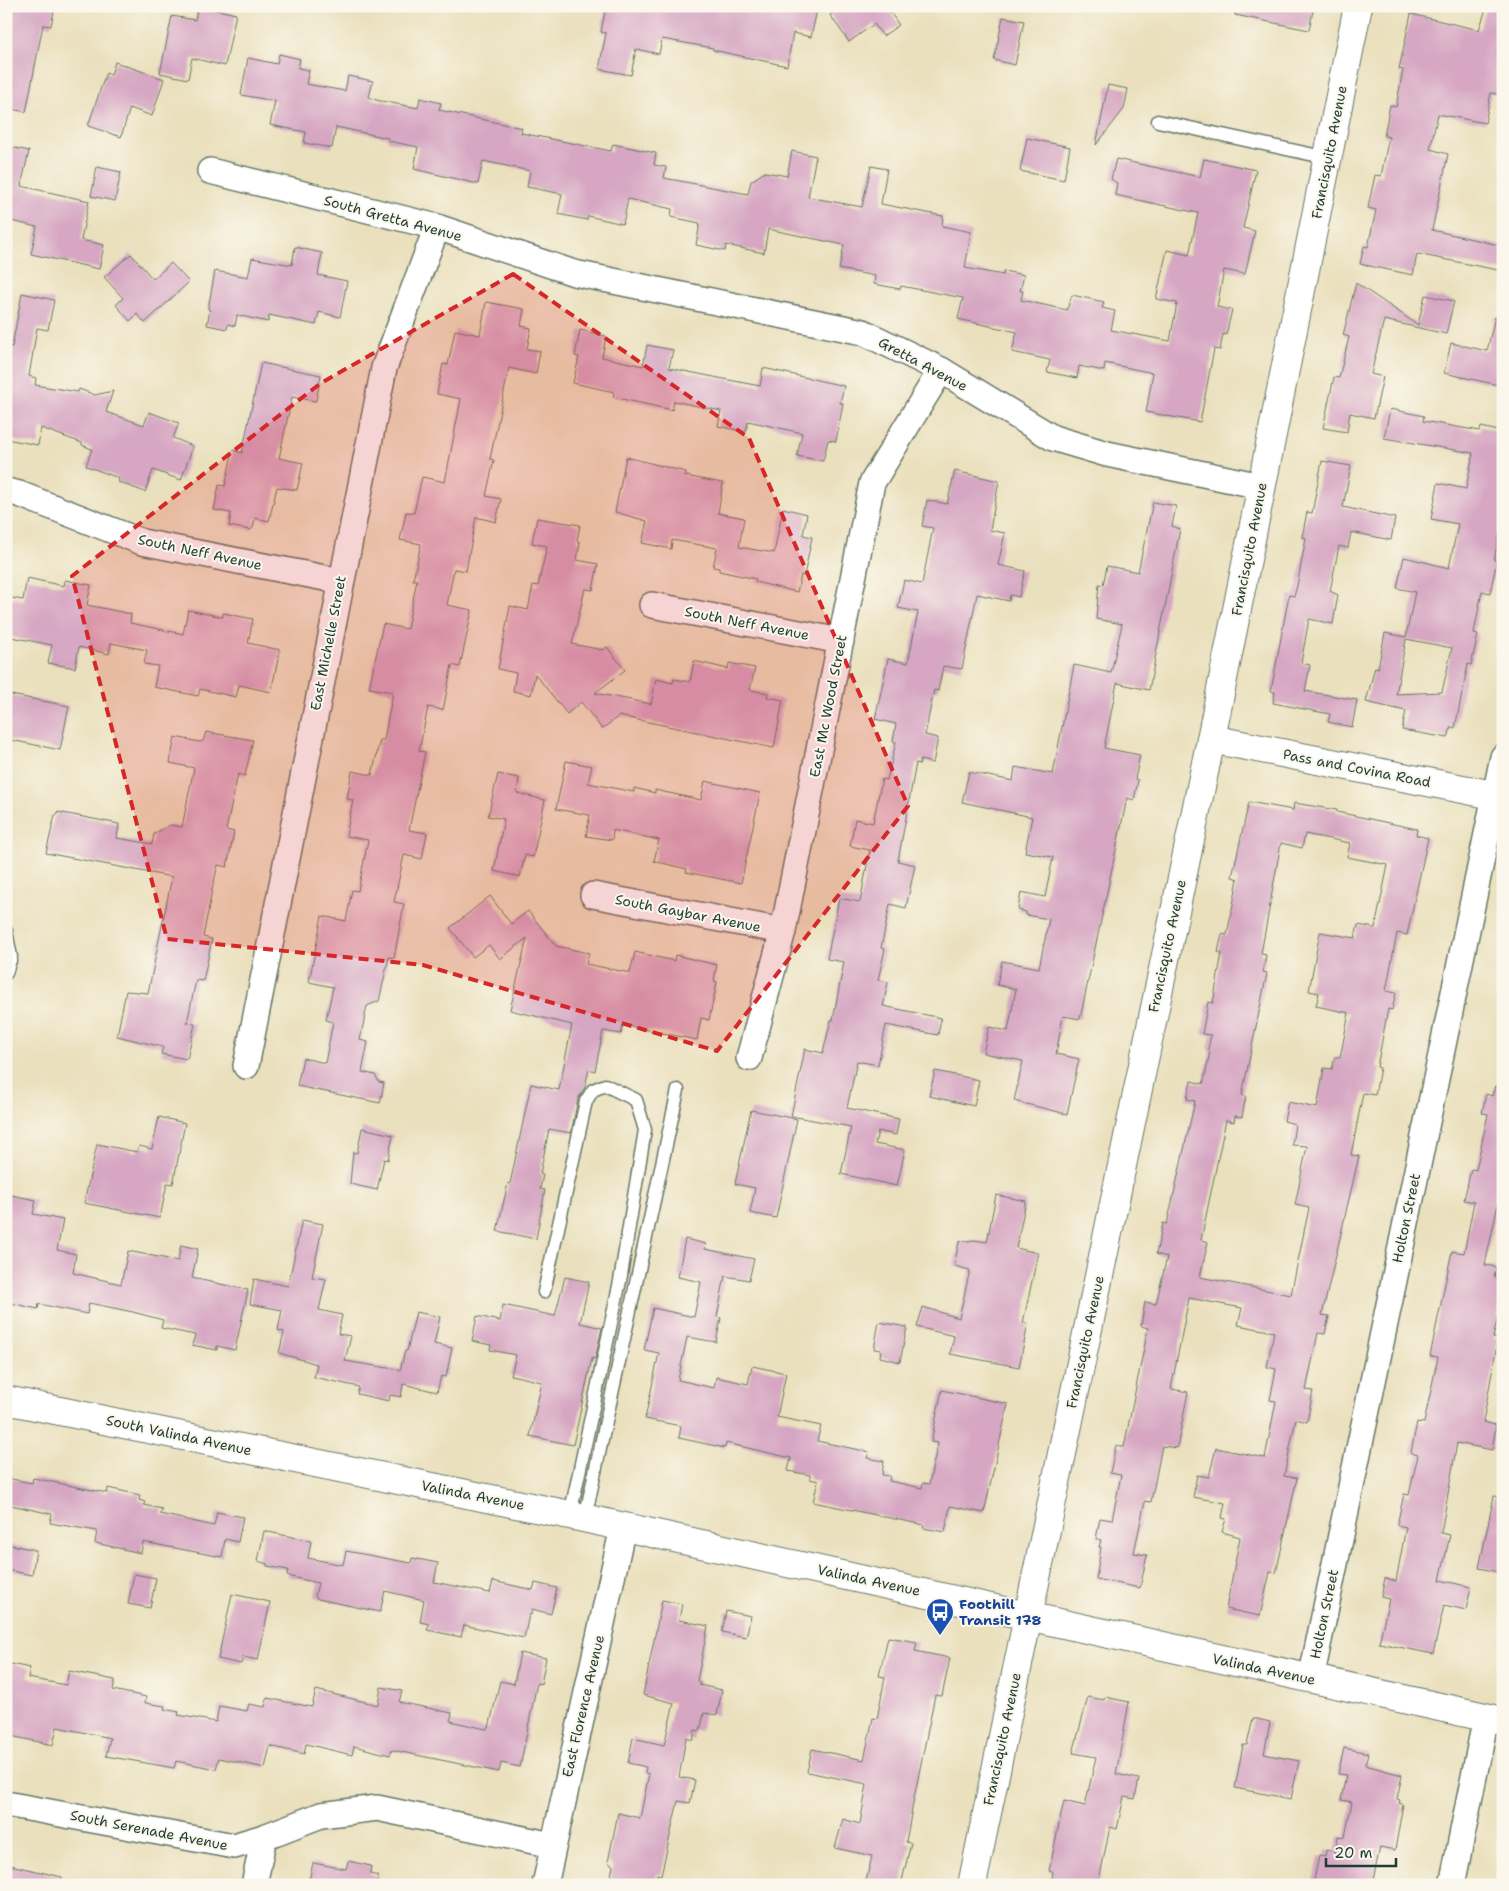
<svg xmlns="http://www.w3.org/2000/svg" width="1509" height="1891" viewBox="0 0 1509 1891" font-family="'Shantell Sans',sans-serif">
<rect width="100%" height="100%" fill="#fbf7ec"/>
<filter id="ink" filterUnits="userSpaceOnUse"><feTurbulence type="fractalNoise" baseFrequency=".02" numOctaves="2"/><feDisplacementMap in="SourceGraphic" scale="10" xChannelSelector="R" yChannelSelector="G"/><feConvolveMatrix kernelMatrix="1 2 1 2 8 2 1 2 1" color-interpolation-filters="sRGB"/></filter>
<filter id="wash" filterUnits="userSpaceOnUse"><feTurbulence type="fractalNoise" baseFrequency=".0096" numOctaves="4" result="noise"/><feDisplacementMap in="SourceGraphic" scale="20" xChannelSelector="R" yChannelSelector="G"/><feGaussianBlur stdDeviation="1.12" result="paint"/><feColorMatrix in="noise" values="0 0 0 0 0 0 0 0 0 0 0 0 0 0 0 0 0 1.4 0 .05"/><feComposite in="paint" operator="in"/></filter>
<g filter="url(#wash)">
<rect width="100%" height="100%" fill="#eae0bd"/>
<g id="blocks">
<g fill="#d6a6c2" fill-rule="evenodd">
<path d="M6 6H55L51 26 43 25 26 112 6 108Z"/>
<path d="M198 6 236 14 225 66 192 58 188 79 160 73 172 16 195 20Z"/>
<path d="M606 6H799L817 10 811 37 793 33 787 66 713 50V48L662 39 659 54 636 49 631 75 599 69 606 33 601 32Z"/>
<path d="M842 6H898L890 12 899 25 883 36 874 24 849 42 830 15Z"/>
<path d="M1236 6H1314L1309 30 1235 15Z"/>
<path d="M1487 6H1503V95L1491 93 1485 123 1438 114 1430 149 1448 154 1432 230 1503 246V271L1417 254 1413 275 1360 264 1364 246 1368 247 1376 210 1368 208 1375 175 1381 176 1389 137 1384 136 1390 105 1396 107 1403 70 1399 69 1411 14 1479 30Z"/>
<path d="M1003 17 1024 21 1015 65 994 60Z"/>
<path d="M279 54 300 59 298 68 309 70 306 84 345 91 348 76 373 81 369 97 376 100 418 108 420 98 441 103 439 110 522 128 521 133 611 151 613 144 656 153 654 165 666 167 664 178 748 194 751 181 765 172 787 176 792 151 816 156 808 197 862 207 871 166 887 169 881 204 943 216 942 226 971 232 965 268 1003 275 1004 271 1024 275 1020 291H1023L1021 300 1067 310 1072 295 1104 302 1102 308 1115 311 1111 330 1170 341 1177 303 1156 299 1167 250 1189 255 1198 213 1115 195 1117 183 1111 179 1116 159 1200 177 1204 159 1256 170 1243 228 1255 231 1245 274 1224 270 1217 307 1232 310 1226 335 1223 334 1220 350 1214 349 1200 422 1146 412 1153 373 1105 363 1104 371 1079 366 1077 378 1047 372 1050 360 1012 352 1017 332 958 319 963 298 901 286 900 289 874 284 875 276 839 269 844 245 768 229 764 253 726 245 725 251 696 245 700 223 671 217 672 209 628 199 623 224 588 216 587 220 558 214 562 194 527 187 530 171 483 161 478 184 414 169 418 147 388 141V138L336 127 332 148 304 143 306 132 270 125 275 101 241 95 248 58 277 64Z"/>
<path d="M115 62 164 79 152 116 130 108 121 137 88 126 106 73 111 75Z"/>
<path d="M1108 85 1128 89 1124 109 1096 145Z"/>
<path d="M1027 138 1070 147 1064 180 1020 171Z"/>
<path d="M6 146 29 151 21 186 89 201 81 240 104 245 99 269 31 254 37 227 11 221 12 217H6Z"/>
<path d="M97 167 121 172 115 201 91 196Z"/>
<path d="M295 247 322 253 318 275 347 281 340 317 319 312 316 325 269 315 268 322 237 315 235 326 228 324 227 329 207 325 210 310 208 309 215 271 248 277 252 258 292 265Z"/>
<path d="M131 254 153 279 171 263 189 282 145 323 137 314 130 321 116 305 123 298 104 277Z"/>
<path d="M1356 283 1418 325 1425 295 1454 301 1446 334 1384 320 1371 374 1383 377 1374 418 1350 413 1347 432 1323 428 1334 377 1339 378 1349 337 1343 335Z"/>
<path d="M22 293 54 300 48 330 37 328 29 376 36 378 35 385 78 392 79 389 95 395 113 391 106 412 144 425 149 412 179 423 173 438 193 446 181 480 153 470 145 492 118 482 119 478 86 466 92 449 82 445V443L41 428 38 445 6 439V363L9 346 12 347Z"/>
<path d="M486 302 524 309 521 326 531 328 527 349 540 351 536 374 509 368 490 459 494 460 486 496 501 499 496 522 476 517 466 571 454 569 447 605 472 610 460 667 452 665 443 710 428 707 419 751 425 752 409 830 427 833 422 859 404 855 394 902 404 904 394 958 389 957 379 1001 367 1006 360 1040 368 1042 362 1072 375 1075 379 1082 384 1083 380 1103 297 1086 303 1058 325 1063 333 1022 326 1020 333 987 309 982 322 916 346 921 352 890 358 891 368 840 346 836 353 800 347 799 352 771 372 775 380 740H384L393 692 369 688 383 624 407 629 417 580H413L421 544 400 540 406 512 414 513 422 477 445 482 461 399 437 394 443 364 448 365 455 330 480 335Z"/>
<path d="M1495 317 1503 318V386L1444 373 1451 343 1487 351Z"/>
<path d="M580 330 606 336 602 357 643 366 647 345 673 350 669 368 729 380 760 386 763 368 844 386 840 403H843L836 441 828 440 823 461 797 456 802 433 748 421 746 432 718 426 721 411 674 401 672 410 613 397 614 392 573 383 579 357 575 356Z"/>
<path d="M261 363 321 375 316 401 292 397 279 458 303 463 297 490 277 487 269 521 255 518 253 528 250 530 229 526 231 513 214 510 219 485 225 486 233 450 242 453Z"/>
<path d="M1390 409 1424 416 1423 421 1480 431 1481 427 1503 432V517L1494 560H1497L1490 593 1482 591 1474 633 1478 634 1471 665 1468 664 1455 728 1451 727 1448 738 1402 730 1406 711 1366 702 1375 667 1378 668 1385 633 1406 637 1415 592 1397 588 1404 557 1449 568 1458 524 1431 519 1438 483 1466 489 1473 453 1384 438ZM1406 639 1452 648 1442 692 1396 694Z"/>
<path d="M626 457 686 472 685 476 723 483 718 513 744 518 739 547 774 553 783 508 807 514 803 535 812 537 804 576 801 575 797 592 755 582 756 579 719 571V568L713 567 717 548 672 540 671 549 642 543 647 521 615 512Z"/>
<path d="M1322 461 1351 466 1343 507 1395 518 1391 540 1351 532 1348 548 1339 546 1330 591 1338 595 1333 624 1309 619 1301 663 1310 665 1305 691 1357 700 1352 727 1328 722 1330 714 1273 703 1275 692 1271 691 1289 595 1294 596 1297 586 1306 538 1302 537 1307 512 1312 513Z"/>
<path d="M955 471 999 481 990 530 1005 533 998 565 1025 571 1019 597 1010 595 1009 601 977 594 962 669 943 666 938 691 934 690 925 735 938 738 933 763 920 760V764L916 763 898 861 915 865 906 908 890 904 881 948 885 949 878 980 888 982 883 1006 941 1018 938 1035 886 1025 878 1065 857 1061 847 1108 899 1119 896 1135 878 1131 875 1144 905 1150 897 1186 841 1174 851 1127 791 1116 805 1049 823 1053 831 1020H833L844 962 827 959 839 898 860 902 870 850 850 846 855 819 873 823 882 779 887 780 896 742 893 741 896 724 875 719 888 659 908 663 918 612 898 608 904 580 922 584 933 528 922 526 927 500 947 504Z"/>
<path d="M1153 502 1176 506 1172 526 1180 529 1149 690 1117 683 1104 748 1140 755 1135 779 1138 780 1134 800 1127 798 1080 1019 1063 1016 1056 1054 1079 1059 1067 1114 1014 1101 1023 1061 983 1053 989 1027 1008 1031 1016 989 997 985 1002 961 1039 968 1049 919 1026 915V912L1018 910 1021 892 1045 897 1053 857 1025 852 1032 817 962 802 969 772 1013 781 1015 767 1053 774 1074 665 1111 673 1122 624 1096 619 1099 584 1103 585 1107 566 1138 572Z"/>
<path d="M537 518 580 525 577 541 580 542 577 560 598 564 593 590 585 589 572 644 603 650 607 647 625 670 595 693 651 704 656 679 673 683 674 679 690 682 694 661 728 669 729 663 755 668 750 690 768 693 767 697 783 700 774 748 619 716 602 729 581 702 567 714 535 674 531 695 513 691 516 673 498 669 510 606 528 610 533 585 538 586 547 546 532 543Z"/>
<path d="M27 578 64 586 65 580 91 585 87 605 131 614 130 623 183 634 188 610 223 617V613L253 619 248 643 280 650 271 692 239 685 236 697 200 689 198 696 154 687 158 666 144 664 147 650 111 643 109 654 79 647 75 668 48 663 52 645 6 636V597L23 600Z"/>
<path d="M6 694 69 706 60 750 6 739Z"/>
<path d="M206 732 253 740 245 776 238 774 226 830 234 832 227 867 218 865 213 885 203 937 212 939 203 981 196 980 187 1023 195 1024 187 1059 161 1054 163 1047 117 1036 126 991 148 993 172 877 46 853 55 815H57L58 812 119 824 117 838 152 844 154 834 170 825 182 827 194 768 170 763 175 737 200 742 203 741Z"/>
<path d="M566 761 592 766 588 783 634 792V788L655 793V790L701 800 705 781 760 793 741 883 686 872 687 869 654 861 659 840 613 830 612 840 586 836 590 815 556 809Z"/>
<path d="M498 774 519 778 517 793 545 800 533 857 525 855 520 877 494 871 504 819 488 816Z"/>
<path d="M1249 802 1293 810 1294 803 1337 810V812L1417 829 1416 835 1428 838 1407 935 1397 933 1386 991 1396 993 1392 1010 1388 1009 1377 1067 1380 1068 1375 1095 1363 1093 1351 1155 1359 1156 1322 1315 1329 1316 1325 1334 1318 1333 1306 1390 1313 1391 1307 1422 1296 1419 1284 1476 1297 1478 1276 1573 1270 1572 1260 1616 1226 1609 1240 1537 1222 1532 1226 1519 1222 1518 1225 1503 1193 1497 1197 1475 1209 1477 1216 1448 1265 1458 1276 1401 1270 1400 1276 1369 1267 1367 1274 1332 1238 1325 1242 1308 1189 1298 1171 1389 1188 1392 1177 1448 1162 1446 1151 1502 1145 1501 1134 1553 1147 1555 1140 1588 1096 1579 1101 1547H1099L1101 1540 1096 1539 1100 1518 1112 1520 1121 1475 1110 1473 1116 1445 1124 1447 1148 1328 1141 1326 1145 1302 1156 1304 1167 1257 1156 1254 1163 1223 1167 1224 1195 1101 1187 1099 1191 1081 1203 1084 1210 1052 1208 1049 1211 1035 1202 1034 1208 1002 1213 1003 1222 953 1218 952 1222 934 1227 935 1238 879 1232 877ZM1305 834 1350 843 1347 857 1388 865 1375 928 1358 925 1355 938 1320 932 1309 991 1319 993 1316 1006 1349 1013 1340 1058 1335 1057 1332 1069 1324 1068 1317 1108 1288 1102 1284 1121 1295 1124 1292 1145 1307 1146 1295 1205 1309 1208 1291 1295 1200 1277 1208 1242 1201 1240 1226 1120 1234 1122 1235 1116 1242 1117 1246 1096 1242 1095 1267 973 1263 972 1266 955 1261 954 1281 843 1302 848Z"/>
<path d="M490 896 511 924 528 911 556 946 589 953 586 964 630 973 635 952 674 961 675 955 717 965 714 981 717 982 709 1020 701 1018 697 1040 623 1025 621 1034 603 1031 595 1071 589 1069 585 1087 578 1099 571 1133 549 1129 540 1174 543 1175 540 1189 545 1190 536 1239 497 1231 508 1183 510 1184 531 1084 559 1090 572 1025 510 1010 527 938 500 959 489 945 473 957 450 928Z"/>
<path d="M935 1071 979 1080 974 1106 929 1096Z"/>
<path d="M1495 1086H1503V1205L1498 1204 1485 1265 1496 1267 1494 1277 1503 1279V1294L1493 1338 1498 1339 1483 1422 1496 1425 1492 1450 1457 1443 1441 1533 1450 1535 1440 1580 1471 1587 1466 1610 1444 1605 1433 1654 1379 1643 1389 1599 1381 1597 1385 1578 1396 1581 1406 1527 1397 1525 1404 1494 1409 1495 1418 1455 1411 1453 1417 1422 1424 1423 1438 1357 1430 1356 1452 1251 1464 1253 1474 1202 1464 1200 1471 1169 1476 1170 1488 1114 1482 1113 1486 1094 1492 1096Z"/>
<path d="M751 1110 797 1119 776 1218 750 1213 755 1188 735 1184Z"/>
<path d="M159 1117 185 1123 173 1184 167 1183 160 1218 84 1203 97 1144 137 1152 139 1146 152 1149Z"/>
<path d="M362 1128 393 1135 388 1160 384 1159 377 1190 350 1184 353 1152 357 1153Z"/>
<path d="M6 1194 36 1200 33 1214 63 1220 57 1250 76 1254 73 1273 121 1284 128 1251 178 1261 181 1245 198 1249 192 1278 248 1290 235 1350 217 1346V1350L192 1345 195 1335 161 1328 163 1320 133 1312 89 1303 87 1314 39 1304 38 1309 6 1302Z"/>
<path d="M996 1195 1026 1201 1016 1248 1038 1253 1023 1323 1028 1324 1019 1367 950 1354 954 1336 917 1327 923 1307 959 1318 970 1270 954 1266 959 1242 974 1240 987 1242Z"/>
<path d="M302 1220 323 1224 312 1277 326 1279 319 1310 342 1315 338 1334 351 1336 345 1361 400 1370 405 1351H407L416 1312 440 1317 434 1344 452 1348 446 1377 441 1376 437 1392 403 1384 401 1397 390 1395 389 1401 357 1394 359 1387 314 1377 317 1364 279 1353 284 1332 278 1330 282 1310 250 1304 254 1279 288 1286Z"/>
<path d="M685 1239 706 1244 705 1249 754 1259 749 1280 725 1276 717 1317 721 1318 716 1342 687 1337 678 1380 714 1388 716 1377 748 1384 752 1366 786 1373 777 1417 821 1426 817 1441 869 1452 867 1458 884 1461 882 1475 890 1476 889 1481 922 1488 923 1483 929 1484 938 1443 931 1442 942 1390 1008 1404 984 1513 950 1506 945 1532 923 1528 924 1525 813 1502 818 1481 810 1479V1475L788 1471 791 1458 726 1443 725 1448 679 1438 681 1426 645 1419 659 1353 644 1350 653 1308 694 1317 701 1282 678 1277Z"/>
<path d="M565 1277 589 1282 580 1323 602 1328 595 1359 592 1358 573 1445 530 1436 542 1382 511 1375 516 1355 490 1350 491 1345 472 1341 477 1316 500 1321 503 1305 555 1316Z"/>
<path d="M879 1322 907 1327 900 1362 880 1357 881 1350 874 1349Z"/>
<path d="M6 1478 32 1483 33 1478 107 1493 108 1488 140 1495 139 1500 145 1502 144 1505 162 1509 160 1514 214 1526 217 1512 243 1517 238 1542 225 1539 222 1557 143 1542 141 1553 95 1543 97 1531 50 1523 52 1514 6 1504Z"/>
<path d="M1494 1496 1503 1497V1573L1479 1568Z"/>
<path d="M264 1531 311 1541 308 1558 343 1565 346 1551 411 1563 412 1558 438 1563 434 1582 490 1593 493 1581 533 1590 535 1583 557 1588 551 1614 532 1609 531 1615H529L524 1638 464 1625 461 1637 427 1630 429 1624 420 1622 424 1600 385 1591 380 1612 318 1599 315 1596 318 1583 287 1576 288 1570 267 1566V1564L258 1561Z"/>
<path d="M11 1545 36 1550 32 1575 6 1570Z"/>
<path d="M134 1574 156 1578 150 1608 128 1604Z"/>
<path d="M232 1594 270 1602 258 1660 243 1657 241 1664 218 1659Z"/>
<path d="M662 1600 682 1604 679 1620 708 1626 697 1681 700 1682 699 1685 722 1690 717 1715 704 1713 700 1731 695 1730 693 1740 686 1738 679 1777 695 1780 690 1803 678 1801 661 1875 657 1874 655 1885H635L610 1880 613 1866 608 1862 618 1813 640 1818 649 1774 645 1773 646 1767 628 1763 633 1738 664 1745 674 1703 643 1695Z"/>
<path d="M726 1611 751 1616 746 1637 722 1632Z"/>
<path d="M888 1637 917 1642 915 1651 950 1658 942 1696 935 1695 914 1798 906 1842 911 1843 901 1885H865L872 1856 835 1848 843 1819 860 1824 867 1784 807 1772 812 1749 864 1760 873 1718 877 1719 885 1677 879 1676Z"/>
<path d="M520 1653 546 1658 541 1684 537 1683 520 1767 501 1763 499 1772 392 1750 390 1755 354 1746 352 1755 306 1744 304 1754 270 1746 265 1768 219 1758 216 1769 176 1761 174 1768 106 1756 110 1738 92 1734 57 1727 53 1745 6 1735V1663L30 1668 28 1678 66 1685 69 1671 115 1680 113 1690 146 1697 145 1703 165 1706 164 1709 179 1712 178 1715 216 1722 219 1706 247 1711 249 1704 265 1707 267 1698 312 1707 316 1690 378 1705 381 1687 402 1691 399 1702 452 1713 450 1721 486 1729 489 1728 500 1681 514 1684Z"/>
<path d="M1088 1697 1104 1700 1105 1697 1129 1702 1116 1774 1139 1779 1135 1799 1124 1797 1117 1829 1110 1827 1098 1885H1051L1053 1872 1049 1871 1064 1801 1085 1806 1096 1757 1073 1753Z"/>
<path d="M1253 1718 1270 1722 1264 1754 1299 1761 1291 1799 1235 1788 1243 1745H1247Z"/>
<path d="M1344 1748 1368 1753 1365 1765 1402 1775 1397 1799 1400 1800 1399 1803 1403 1804 1395 1850 1380 1847 1372 1885H1313L1319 1856 1325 1857 1326 1850 1335 1852 1338 1836 1345 1837 1352 1802 1341 1800 1346 1775 1338 1774Z"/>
<path d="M348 1861 371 1866 370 1874 378 1876 377 1885H308L313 1863 346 1869Z"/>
<path d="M10 1865 62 1877 61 1885H6Z"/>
</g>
</g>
</g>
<g filter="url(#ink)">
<use href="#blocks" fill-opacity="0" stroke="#667664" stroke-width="1"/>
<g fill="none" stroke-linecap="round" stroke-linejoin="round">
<g stroke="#667664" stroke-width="15">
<g id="lane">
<path d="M1158 121 1328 158"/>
<path d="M6 931 11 957 6 973"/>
<path d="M544 1292 586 1101 593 1090 605 1085 636 1100 645 1130 620 1281 570 1515"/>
<path d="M585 1518 678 1090"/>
</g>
</g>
<g stroke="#667664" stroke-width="28">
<g id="street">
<path d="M210 171 437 227 574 273 863 332 941 370 1053 438 1107 454 1261 486"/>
<path d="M6 491 19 494 142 542 340 581"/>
<path d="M652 605 841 641"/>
<path d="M593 895 783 931"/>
<path d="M749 1058 783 931 872 483 941 370"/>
<path d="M246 1066 384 368 437 227"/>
<path d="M1311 1679 1503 757"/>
<path d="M6 1804 234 1846 264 1837 321 1815 377 1808 552 1845"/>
<path d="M254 1885 264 1837"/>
<path d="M545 1885 623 1527"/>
<path d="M1452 1885 1486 1717"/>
</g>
</g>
<g stroke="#667664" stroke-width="30">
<g id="secondary">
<path d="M1211 739 1503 797"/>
<path d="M6 1400 570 1515 1503 1721"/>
<path d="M972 1885 1211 739 1358 6"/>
</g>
</g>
<use href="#lane" stroke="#fff" stroke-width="12"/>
<use href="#street" stroke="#fff" stroke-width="25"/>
<use href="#secondary" stroke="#fff" stroke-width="28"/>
</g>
</g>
<path fill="#d62828" fill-opacity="0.2" stroke="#d62828" stroke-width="4" stroke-dasharray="10 6" stroke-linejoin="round" d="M513 274 749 438 908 806 717 1051 423 965 167 939 72 576 321 383Z"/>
<defs>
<g id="bus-pin" transform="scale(1.4375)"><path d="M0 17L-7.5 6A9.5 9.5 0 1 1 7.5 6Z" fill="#1a4fb4" stroke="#fbf7ec"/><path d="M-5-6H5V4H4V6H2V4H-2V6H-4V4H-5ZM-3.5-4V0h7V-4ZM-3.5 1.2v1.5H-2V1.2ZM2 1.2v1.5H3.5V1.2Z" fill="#fff"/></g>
</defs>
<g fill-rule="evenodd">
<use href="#bus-pin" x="940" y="1612"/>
</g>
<g text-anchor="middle" stroke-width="4" stroke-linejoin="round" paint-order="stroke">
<g font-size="14" fill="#1f3d34" stroke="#fbf7ec">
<text transform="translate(1329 152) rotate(-79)" y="5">Francisquito Avenue</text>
<text transform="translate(393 218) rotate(15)" y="5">South Gretta Avenue</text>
<text transform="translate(923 364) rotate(28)" y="5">Gretta Avenue</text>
<text transform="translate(1249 549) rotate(-79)" y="5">Francisquito Avenue</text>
<text transform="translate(200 552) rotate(12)" y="5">South Neff Avenue</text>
<text transform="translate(747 623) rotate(11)" y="5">South Neff Avenue</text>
<text transform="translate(328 643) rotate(-79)" y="5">East Michelle Street</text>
<text transform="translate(828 706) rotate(-79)" y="5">East Mc Wood Street</text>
<text transform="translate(1357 768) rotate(11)" y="5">Pass and Covina Road</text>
<text transform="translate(688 913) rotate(11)" y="5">South Gaybar Avenue</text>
<text transform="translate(1167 946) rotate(-78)" y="5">Francisquito Avenue</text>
<text transform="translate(1406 1218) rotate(-78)" y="5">Holton Street</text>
<text transform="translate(1085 1342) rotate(-78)" y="5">Francisquito Avenue</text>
<text transform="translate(179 1435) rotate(12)" y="5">South Valinda Avenue</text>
<text transform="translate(473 1495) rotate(11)" y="5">Valinda Avenue</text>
<text transform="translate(869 1580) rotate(12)" y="5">Valinda Avenue</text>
<text transform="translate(1324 1614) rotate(-78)" y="5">Holton Street</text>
<text transform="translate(1264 1669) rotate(12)" y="5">Valinda Avenue</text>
<text transform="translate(583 1706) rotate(-77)" y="5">East Florence Avenue</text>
<text transform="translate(1002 1739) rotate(-78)" y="5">Francisquito Avenue</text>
<text transform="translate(149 1830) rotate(11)" y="5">South Serenade Avenue</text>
</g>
<g font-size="14" font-weight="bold" fill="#164399" stroke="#fbf7ec" text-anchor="start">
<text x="959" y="1609">Foothill<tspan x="959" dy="16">Transit 178</tspan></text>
</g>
</g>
<rect width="1509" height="1891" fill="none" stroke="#fbf7ec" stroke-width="25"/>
<path d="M1326 1858v8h70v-8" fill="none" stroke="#1f3d34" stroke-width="2.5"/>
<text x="1334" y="1858" font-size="15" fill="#1f3d34" stroke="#fbf7ec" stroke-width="4" paint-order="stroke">20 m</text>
</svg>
